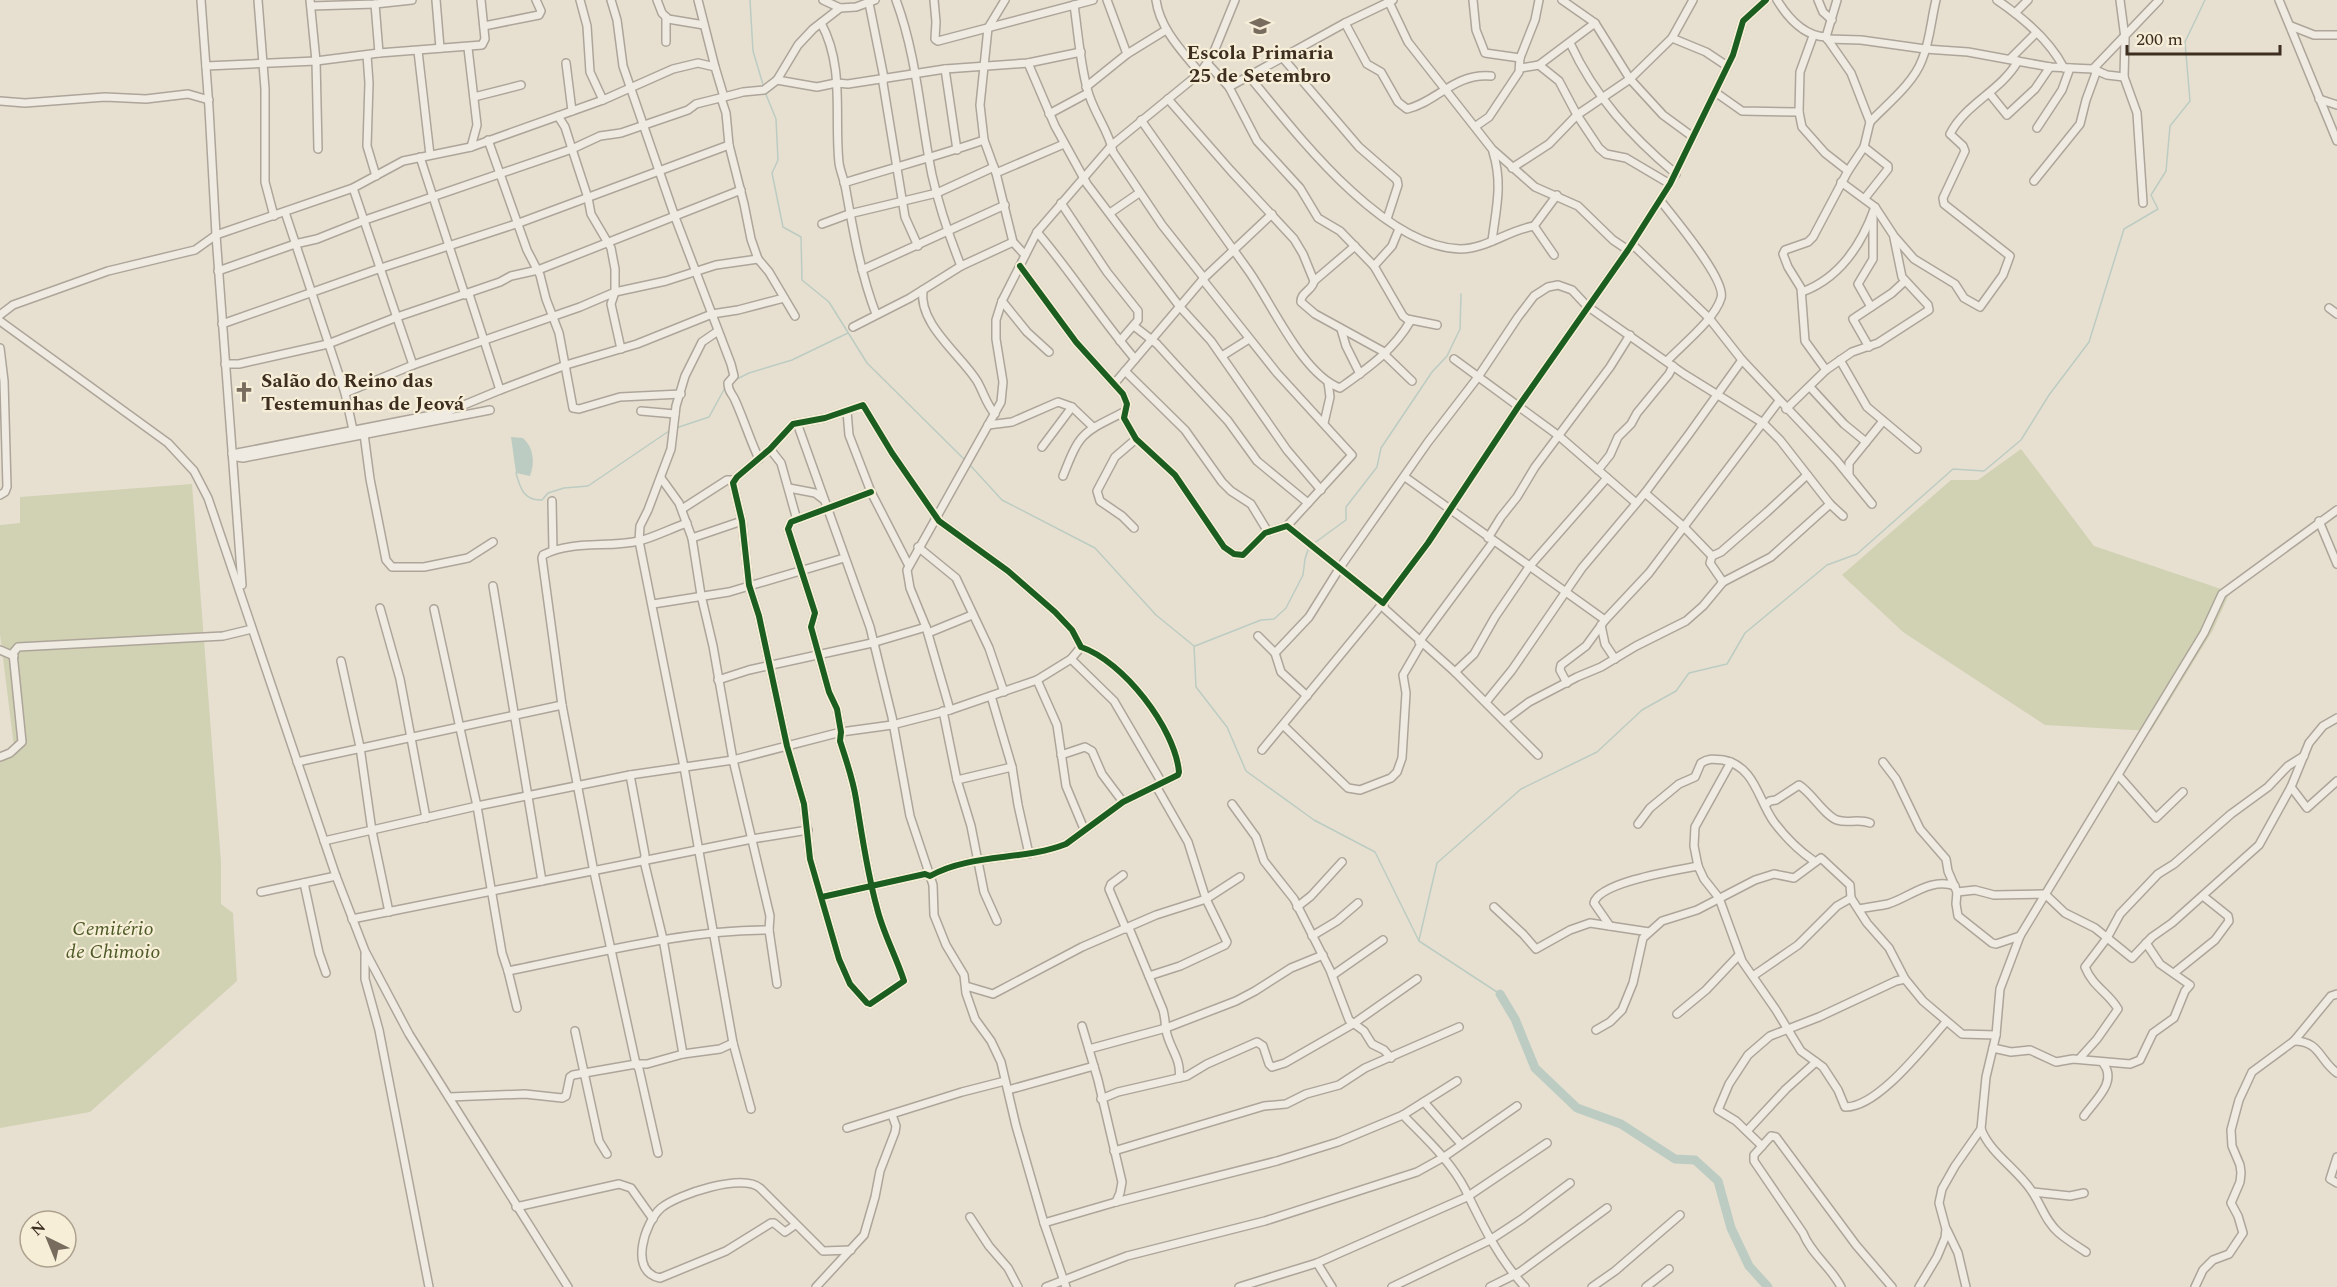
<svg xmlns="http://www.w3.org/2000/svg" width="2337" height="1287" viewBox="0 0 2337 1287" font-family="Spectral,serif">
<rect width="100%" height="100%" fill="#e7e0d1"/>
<g fill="#d1d1b3">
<path d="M2021 449 2094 546 2230 592 2213 630 2151 731 2045 725 1903 632 1842 575 1951 480H1978Z"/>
<path d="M192 484 221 862V904L233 913 237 981 90 1112 0 1128V756L15 755 0 634V525L20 523V497Z"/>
</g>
<path fill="#bcccc2" d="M511 437 523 438C534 448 535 463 530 476L516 473Z"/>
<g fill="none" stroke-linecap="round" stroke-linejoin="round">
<g stroke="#bcccc2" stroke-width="1.5">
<path d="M750 0 753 51 764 88"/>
<path d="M765 92 776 119 778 160 772 173 783 227 801 237 802 280 829 302 867 363 966 461"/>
<path d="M735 380 749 373 792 360 848 333"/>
<path d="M676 428 709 417 726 386"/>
<path d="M969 464 1002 500 1095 548 1156 615 1194 646 1196 687 1227 727 1246 771 1314 820 1375 852 1419 941 1500 994"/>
<path d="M516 473C520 488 524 501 542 500L548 493 564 488 588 486 669 431"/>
<path d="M1313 544 1346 520V507L1377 467 1381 448 1432 372 1447 356 1460 329 1461 294"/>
<path d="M1195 646 1261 620 1274 619 1286 608 1303 575 1305 559 1309 547"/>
<path d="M1419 940 1437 863 1521 789 1597 752 1642 710 1676 691 1689 673 1727 664 1745 633 1827 565 1857 554 1953 469 1984 471 2021 440 2049 395 2089 342 2124 229 2158 209 2151 195 2166 171 2170 126 2190 101 2185 42 2205 0"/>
</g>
<path stroke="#bcccc2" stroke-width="9" d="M1500 994 1515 1019 1535 1068 1577 1108 1621 1124 1675 1159 1695 1160 1718 1181 1731 1228 1749 1266 1768 1287"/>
<g stroke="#ada599" stroke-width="10">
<g id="minor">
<path d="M201 0 209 108 216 235 242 585"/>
<path d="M258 0 265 89V182L274 216"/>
<path d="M310 0 316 61 318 149"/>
<path d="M436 0 440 48"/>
<path d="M580 0 587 26 590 72 603 100"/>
<path d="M611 0 617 20 623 66 675 217 731 364 734 376 728 383C728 392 732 393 735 400 744 420 750 440 759 459"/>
<path d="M657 0 662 13 668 19 704 25"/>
<path d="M698 0 715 67"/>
<path d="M823 0 840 8"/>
<path d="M896 0C917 56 920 116 932 175 939 206 949 236 961 266"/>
<path d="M934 0 936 22 935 39 938 41 1093 0"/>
<path d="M1005 0 988 28 980 105 984 140 996 173 1013 242 1025 255"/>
<path d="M1107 0 1127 54"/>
<path d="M1156 0C1160 29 1182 51 1200 73"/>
<path d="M1388 0 1408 42 1492 149 1535 187 1578 206 1613 240 1628 250"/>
<path d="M1473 0 1476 30 1485 53 1520 58"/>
<path d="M1562 0 1595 23 1630 79 1663 115 1693 137"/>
<path d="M1777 0C1788 18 1804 36 1826 37"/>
<path d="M1818 0 1823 12 1832 20"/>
<path d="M1997 0C2022 17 2050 41 2064 68"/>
<path d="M2120 0 2125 38 2124 77 2137 113 2143 203"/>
<path d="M2279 0 2337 141"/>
<path d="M869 3 884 78 883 83 905 217 918 246"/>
<path d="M375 4 379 53"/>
<path d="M1074 5C1078 32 1080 62 1087 88 1092 111 1109 130 1113 152L1162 225 1204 278"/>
<path d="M311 6 375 4 412 0"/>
<path d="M2015 13 2028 0"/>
<path d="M821 23C845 67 834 116 839 163 840 170 843 177 845 185 853 229 860 272 876 314"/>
<path d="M1345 23 1367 64 1381 72 1398 102 1407 109C1437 102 1454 73 1491 76"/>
<path d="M484 26 539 15 541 11 536 0"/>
<path d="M2291 26 2314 35H2337"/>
<path d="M1813 36 1800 72 1799 112 1802 127 1825 153 1848 171"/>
<path d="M1826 37 1837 0"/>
<path d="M1672 38 1706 52 1727 66"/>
<path d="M1827 39 1861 40 1925 49 1968 52 2050 67 2093 69 2107 75 2124 77"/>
<path d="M666 42V17"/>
<path d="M1570 43C1595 97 1631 136 1676 174"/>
<path d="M468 48 477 125 471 147"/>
<path d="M418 51 430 155"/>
<path d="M367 55 369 83 367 146 376 176"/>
<path d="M1282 57 1359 147 1397 180 1398 185 1387 219"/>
<path d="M2010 59 2036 33"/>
<path d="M566 63 572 111"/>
<path d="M1028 63 1055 126 1087 184 1180 307 1211 341 1287 450 1321 490"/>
<path d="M1207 63 1229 87 1257 141 1300 188 1318 218 1340 231 1374 266 1403 316 1407 319 1437 325"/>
<path d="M1539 65 1559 81 1577 115 1599 148 1606 154 1626 158 1670 184"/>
<path d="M206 66 316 61 379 53 482 45 485 39 481 0"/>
<path d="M1521 68 1539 65 1595 23"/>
<path d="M945 69 957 150"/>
<path d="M2093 69 2159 0"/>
<path d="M1249 76C1295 132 1382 247 1460 249 1486 249 1509 230 1534 226L1557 195"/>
<path d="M777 80 817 87 836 83 848 84 945 69 1028 63 1081 52"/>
<path d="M1086 87 1127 54 1166 30"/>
<path d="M1229 87 1345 23 1393 0"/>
<path d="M1715 92 1742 111 1799 112"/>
<path d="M1990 94 2007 115 2035 89 2050 67"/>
<path d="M474 97 521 85"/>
<path d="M721 98 726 113 729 145 744 204 751 239 758 259 769 272 795 316"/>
<path d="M1168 99 1231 171 1294 239 1303 254 1314 281"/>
<path d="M2319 99 2337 105"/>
<path d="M0 101 25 103 105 97 146 99 188 94 209 100"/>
<path d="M1049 114 1088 93"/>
<path d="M558 116 565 127 572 149 588 198 591 214 611 248 615 269V292L611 304 621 349"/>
<path d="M1141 120C1176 170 1212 220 1248 270 1271 302 1302 374 1340 388 1368 368 1394 350 1411 320"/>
<path d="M1870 122C1887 104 1913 84 1922 60 1930 41 1931 20 1936 0"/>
<path d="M1476 126 1489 117 1519 72 1520 58 1535 20 1539 0"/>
<path d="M2037 128 2062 90 2070 68"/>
<path d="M488 140 527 250 540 275 546 299 559 333 573 408 579 409 620 397 681 394"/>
<path d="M1864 147 1888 166V169L1865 198"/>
<path d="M420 157 465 295"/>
<path d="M1512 168 1549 144 1577 115 1630 79 1672 38 1693 0"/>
<path d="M996 173 1064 144"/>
<path d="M2034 181 2080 124 2086 100 2097 70"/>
<path d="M1841 182 1875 207 1894 236 1914 259 1955 284 1964 298 1980 307 2003 275 2010 256 1944 204 1943 198 1965 151 1963 146 1950 134C1965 104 2001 91 2018 61"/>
<path d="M844 183C891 168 938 156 984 140"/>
<path d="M353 188 413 365"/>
<path d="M1660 200C1672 216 1727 280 1721 298 1715 319 1682 345 1667 361"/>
<path d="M1061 203 1107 272 1138 311V320L1120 341"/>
<path d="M285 212 345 393 353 430"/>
<path d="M1110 213 1139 193"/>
<path d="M822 224 849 214 937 193 994 167"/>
<path d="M1534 226 1554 255"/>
<path d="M1037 232C1072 273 1100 318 1135 359"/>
<path d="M1492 241C1496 209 1503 184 1493 152"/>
<path d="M1632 244 1709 318 1742 360 1837 461 1872 504"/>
<path d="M1355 246 1314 281C1313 290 1300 293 1301 302L1315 314 1386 353"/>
<path d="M1020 266 1076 342 1123 394 1127 404 1124 418 1136 439 1175 475 1224 547 1234 554 1243 555 1265 533 1287 526 1383 603 1428 543 1518 407 1628 250 1670 184 1733 55 1743 21 1766 0"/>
<path d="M1374 266 1392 246 1399 229"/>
<path d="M862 270 1005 205"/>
<path d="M218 271 295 244 317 239 365 220 572 149 600 136 621 133 688 110 696 104 724 97"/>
<path d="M1203 280 1277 373 1352 455 1287 526"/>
<path d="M923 290C918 324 961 355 977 381 984 393 986 404 995 414"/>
<path d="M1802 292C1840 278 1862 244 1875 207"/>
<path d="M469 294 500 390"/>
<path d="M1002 301 1027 332 1049 352"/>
<path d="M1871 307 1858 284 1873 259V217"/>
<path d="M2329 308 2337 314"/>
<path d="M0 315 13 305 108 271 195 250 216 235 353 188 403 161 471 147 603 100 673 69 698 63 715 67 724 97 743 92 764 90 777 80 798 45 813 29 840 8 856 7 875 0"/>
<path d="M0 321 168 443 194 471 208 498 336 876 365 951 409 1034 568 1287"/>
<path d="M222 324 381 268 519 223 729 145"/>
<path d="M1134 326 1157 344 1177 366 1228 421 1257 461 1308 503"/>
<path d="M853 327 910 298 961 266 1013 242"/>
<path d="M1341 329 1346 346 1360 374"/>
<path d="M718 331 702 342 685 376 676 406 671 449 648 510 640 526 639 541 684 767 733 1043 751 1109"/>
<path d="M1869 347 1853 319 1892 293 1905 281"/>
<path d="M0 348 4 381 7 487 5 492 0 495"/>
<path d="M1384 354 1412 381"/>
<path d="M1222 356 1249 339"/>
<path d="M1454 359 1559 436 1636 503"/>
<path d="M1840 360 1867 407 1917 449"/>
<path d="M225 364H239L328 344 397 317 500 282 511 276 538 270 741 190"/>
<path d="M1826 370 1805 341 1801 288 1788 267 1783 254 1785 250 1808 242 1813 237 1848 171 1864 147 1870 122 1851 73 1826 37"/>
<path d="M1125 371 1185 430 1222 482 1231 491 1251 504 1268 532"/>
<path d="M1114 384 1204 278 1272 214"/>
<path d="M1810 387 1844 424 1866 442"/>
<path d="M345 393 413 365 580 307 615 292 666 281 716 265 758 259"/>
<path d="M1786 409 1826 370 1852 352 1878 343 1929 310 1928 305 1902 277 1894 238"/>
<path d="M641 411 675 414"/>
<path d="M847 411 849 435 871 492 908 564"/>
<path d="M797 423 870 627 892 717 910 816 933 885 934 915 946 945 964 975 966 993 975 1019 991 1041 1001 1062 1016 1126 1044 1223 1066 1287"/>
<path d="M1324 423 1330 397 1328 382"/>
<path d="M988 425 1012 422 1058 402 1072 407 1093 427"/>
<path d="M364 434 370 479 386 560 392 567H424L468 558 493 542"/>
<path d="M1042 447 1072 407"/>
<path d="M770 449 781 463 797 520"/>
<path d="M232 454 447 412 500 390 566 365 637 344 712 314 738 310 784 298"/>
<path d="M235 454 237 457 243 458 490 410"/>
<path d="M1598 470 1610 455 1618 437 1631 424 1637 413 1669 374 1673 366"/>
<path d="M1849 475V463L1883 421"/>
<path d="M1063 476C1080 432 1082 433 1124 412"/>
<path d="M1405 477 1605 620"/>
<path d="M661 478 679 503 692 538 701 595 713 646 733 760 770 916 769 930 777 984"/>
<path d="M789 488 815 493 823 499"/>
<path d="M1645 493 1684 527 1712 556"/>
<path d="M552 501 553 550"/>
<path d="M682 509 727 480H734"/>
<path d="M2319 521 2337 564"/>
<path d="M1134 528 1122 516 1100 501 1097 491 1115 457 1136 439"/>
<path d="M692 538 742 521"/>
<path d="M1488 538 1501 517 1517 497 1535 467 1610 367 1630 335"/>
<path d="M918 547 956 578 989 648 1004 692"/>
<path d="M1712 556 1721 552 1767 512 1807 475"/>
<path d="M1712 556 1710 563 1723 582"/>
<path d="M493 586 542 881"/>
<path d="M653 604 729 592 844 558"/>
<path d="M380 608 400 679 426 818"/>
<path d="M434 609 477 806 502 953 508 971 517 1008"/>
<path d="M1601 625 1605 644 1615 659"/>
<path d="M928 633 972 615"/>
<path d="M1258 636 1275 653 1281 672 1307 696"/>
<path d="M1419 642 1493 542"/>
<path d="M0 650 14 656"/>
<path d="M1275 653 1309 617 1339 569 1428 442 1478 377 1518 317 1534 296 1548 287 1558 285 1572 290 1587 306 1684 374 1763 423 1780 440 1830 504 1843 516"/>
<path d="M1071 659 1114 701 1162 783"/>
<path d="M341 661 360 747 372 831 389 912"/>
<path d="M1455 672 1474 654 1495 617 1529 567 1607 478"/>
<path d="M718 680 749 670 872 643 926 627"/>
<path d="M1037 680 1057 725 1066 786 1084 829"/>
<path d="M1567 683 1560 670 1561 665 1586 646 1605 620 1649 573 1779 401"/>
<path d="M991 696 1012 767 1018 805 1029 854"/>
<path d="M1486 702 1512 670 1582 568 1645 493 1689 434 1742 360"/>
<path d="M950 710 926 627 910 588 907 570 1001 402 1003 382 996 339V320L1002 301 1037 232 1112 145 1200 73 1213 54 1235 0"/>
<path d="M943 711 957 780 971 826 984 892 997 921"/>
<path d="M1505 720 1529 702 1577 677 1601 667 1636 646 1686 621 1703 606 1723 582 1771 557 1830 504"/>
<path d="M1284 726 1348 788 1360 790 1391 778 1397 772 1402 758 1406 693 1403 675 1421 644"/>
<path d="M1262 750 1383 603 1385 609 1455 672 1538 755"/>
<path d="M1061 755 1085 747 1092 751 1102 774 1123 802"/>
<path d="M0 757 10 753 22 742 13 653 18 647 223 636 252 629"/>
<path d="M297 762 562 705"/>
<path d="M1731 762 1695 827 1694 846 1698 866 1704 879 1719 898 1742 961 1776 1010 1801 1051 1823 1067 1838 1090 1845 1107C1878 1108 1925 1045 1946 1022"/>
<path d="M1883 762 1896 779 1920 829 1946 859 1948 871 1957 892 1956 904 1958 916 1992 943 1996 944 2020 936"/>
<path d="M630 775 645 855 644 861 663 939 683 1054"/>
<path d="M2119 776 2156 818 2183 792"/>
<path d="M957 780 1012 767"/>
<path d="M2291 787 2307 808 2337 781"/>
<path d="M1232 804 1256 837 1264 861 1294 899 1330 970 1349 1020 1364 1031 1372 1044 1384 1050 1391 1058"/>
<path d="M1765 805 1770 801 1776 800 1799 785C1812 793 1824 815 1837 820 1848 824 1858 818 1870 823"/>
<path d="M1638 824 1650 808 1679 784 1695 777 1701 763C1709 758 1714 759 1723 760 1755 766 1758 800 1774 822 1786 838 1798 850 1814 861"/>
<path d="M324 841 477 806 630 775 733 760 841 732 892 725 950 710 1037 680 1071 659 1081 647"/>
<path d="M1123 875 1111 884 1109 889 1126 929"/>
<path d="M304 883 319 953 326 973"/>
<path d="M261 892 336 876"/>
<path d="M1957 892 1975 890 1994 895 2045 894 2065 913 2095 928 2132 958 2152 937 2172 923 2259 845 2291 787 2309 743 2323 726 2337 718"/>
<path d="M822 897 925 874 930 876C971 853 1023 861 1066 844L1123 802 1178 775 1179 772C1175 728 1123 661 1081 647L1072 630 1055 612 1008 571 939 521 892 453 863 405 825 418 793 424 770 449 737 477 733 483 742 521 749 585 759 616 787 746 804 804 810 859 839 959 850 984 867 1003 870 1004 904 981C896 956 883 933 877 908 867 872 862 835 856 799 853 779 846 760 840 741L841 732 837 709 829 692 811 627 815 613 788 529 791 522 871 492"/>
<path d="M1297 907 1311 896 1342 862"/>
<path d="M1494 907 1523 934 1536 949 1570 930 1590 923 1649 932"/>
<path d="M1859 909C1868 907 1879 906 1888 904 1910 897 1931 877 1955 886"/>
<path d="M352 919 752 839 808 830"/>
<path d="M1610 926 1594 903C1599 882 1677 870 1698 866"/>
<path d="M1129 928 1163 1010C1165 1017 1165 1023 1166 1030 1169 1048 1182 1059 1179 1078"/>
<path d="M1312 936 1337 921 1358 903"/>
<path d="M365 954V979L379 1030 429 1287"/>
<path d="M508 971C593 954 683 930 769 930"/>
<path d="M2174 973 2215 940 2229 921 2228 916 2203 896"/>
<path d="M1333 975 1383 940"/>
<path d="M1149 976 1180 966 1225 945 1227 942 1206 899 1188 842 1156 786"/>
<path d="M1753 976 1798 945 1837 906 1851 898"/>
<path d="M966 986 993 994 1082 947 1156 915 1206 899 1240 877"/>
<path d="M1677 1014 1706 990 1739 955"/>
<path d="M1082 1026 1098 1080 1122 1182 1120 1193 1116 1202"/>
<path d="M1596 1030 1610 1022 1622 1010 1633 983 1643 938 1662 921 1697 910 1755 880 1774 874 1794 878 1821 858 1850 885 1851 898 1867 923 1889 948 1905 979 1923 1001 1962 1034 1996 1035"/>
<path d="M575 1031 599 1141 607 1154"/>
<path d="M2294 1041C2320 1041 2319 1060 2337 1073"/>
<path d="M1993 1048 2011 1052 2030 1050 2056 1062 2073 1059 2130 1064 2140 1060 2153 1033 2174 1018 2185 991 2190 985 2160 964 2146 943"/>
<path d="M1089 1049 1166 1028 1236 1001 1255 991 1291 968 1323 955"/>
<path d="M2079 1059 2097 1039 2118 1009C2108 992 2093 987 2085 967L2107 938 2120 914 2158 874 2174 864 2231 814 2268 787 2288 766 2304 756"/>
<path d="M1008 1090 1094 1066"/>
<path d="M449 1097 525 1094 562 1098 566 1096 570 1077 573 1075 636 1064H647L683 1054 720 1049 733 1043"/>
<path d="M1101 1099 1118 1092 1187 1076 1207 1064 1257 1042 1263 1046 1269 1064 1272 1067 1285 1063 1353 1024 1417 979"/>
<path d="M1424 1102 1461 1144"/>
<path d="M1403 1115C1425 1138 1450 1160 1465 1189 1482 1224 1498 1258 1525 1287"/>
<path d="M2084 1116C2095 1100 2118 1082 2103 1063"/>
<path d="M847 1128 962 1092 1005 1081"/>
<path d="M1981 1129C1990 1153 2017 1169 2031 1190 2041 1204 2045 1221 2059 1233 2067 1240 2077 1246 2086 1252"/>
<path d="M1747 1131 1786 1089 1816 1062"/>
<path d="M1762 1146 1736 1121 1718 1110 1729 1084 1748 1055 1770 1036 1819 1017 1896 981 1905 979"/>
<path d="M1114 1151 1264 1106 1286 1104 1306 1094 1339 1085 1365 1068 1459 1027"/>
<path d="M658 1153 639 1069 636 1064 594 872 562 705 542 558 543 555C573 540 608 548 639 541 655 537 672 528 687 523"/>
<path d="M2337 1157 2330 1179 2337 1183"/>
<path d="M2033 1192 2070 1196 2084 1193"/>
<path d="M516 1207 619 1184 631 1188 653 1219"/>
<path d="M970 1217 989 1246 1008 1268 1018 1287"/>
<path d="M1044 1223 1116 1202 1277 1161 1338 1142 1403 1115 1457 1081"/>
<path d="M795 1225 785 1232 774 1223H771L726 1251 660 1278C628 1272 645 1222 661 1208 678 1194 743 1173 760 1188L823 1251 851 1250"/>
<path d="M1947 1230 1958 1253 1966 1287"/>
<path d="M1317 1263 1332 1287"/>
<path d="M816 1287 864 1235 875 1197 880 1171 895 1132 896 1126 892 1115"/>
<path d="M1046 1287 1127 1256 1265 1221 1417 1172 1444 1157 1517 1106"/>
<path d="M1239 1287 1317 1263 1467 1197 1547 1143"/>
<path d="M1392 1287 1490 1240 1522 1219 1570 1183"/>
<path d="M1490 1287 1520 1272 1607 1208"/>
<path d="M1592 1287 1615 1271 1680 1215"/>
<path d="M1646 1287 1669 1269"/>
<path d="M1841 1287C1831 1267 1811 1254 1803 1233L1754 1161V1155L1771 1136 1776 1137 1856 1245 1892 1287"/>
<path d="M1919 1287 1937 1257 1945 1238 1946 1229 1939 1203 1942 1189 1955 1166 1981 1129 1986 1077 1996 1035 2000 989 2020 936 2204 633 2222 594 2337 510"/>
<path d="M2195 1287 2203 1270 2213 1260 2229 1254 2243 1233 2238 1216 2231 1203 2240 1182 2241 1173 2240 1165 2232 1146 2231 1130 2239 1100 2252 1072 2294 1041 2331 996 2337 994"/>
</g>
</g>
<use href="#minor" stroke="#efebe3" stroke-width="7"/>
<g stroke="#f7eed8" stroke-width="10">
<g id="cycleway">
<path d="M1020 266 1076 342 1123 394 1127 404 1124 418 1136 439 1175 475 1224 547 1234 554 1243 555 1265 533 1287 526 1383 603 1428 543 1518 407 1628 250 1670 184 1733 55 1743 21 1766 0"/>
<path d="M822 897 925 874 930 876C971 853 1023 861 1066 844L1123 802 1178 775 1179 772C1175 728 1123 661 1081 647L1072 630 1055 612 1008 571 939 521 892 453 863 405 825 418 793 424 770 449 737 477 733 483 742 521 749 585 759 616 787 746 804 804 810 859 839 959 850 984 867 1003 870 1004 904 981C896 956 883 933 877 908 867 872 862 835 856 799 853 779 846 760 840 741L841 732 837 709 829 692 811 627 815 613 788 529 791 522 871 492"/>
</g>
</g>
<use href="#cycleway" stroke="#1b5e20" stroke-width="6"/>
</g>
<defs>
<g id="school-bare" transform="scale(1.62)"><path d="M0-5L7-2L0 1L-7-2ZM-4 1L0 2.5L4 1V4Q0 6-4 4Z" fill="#786c5e" stroke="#f7eed8" stroke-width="2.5" paint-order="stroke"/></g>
<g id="church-bare" transform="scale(1.62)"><path d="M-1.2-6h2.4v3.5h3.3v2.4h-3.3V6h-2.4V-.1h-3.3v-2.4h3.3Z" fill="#786c5e" stroke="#f7eed8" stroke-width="2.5" paint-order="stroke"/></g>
</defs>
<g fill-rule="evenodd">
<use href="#school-bare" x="1260" y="26"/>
<use href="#church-bare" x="244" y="392"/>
</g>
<g text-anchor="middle" stroke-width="4.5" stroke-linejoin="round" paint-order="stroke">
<g font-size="20" font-weight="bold" fill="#3d2e20" stroke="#f7eed8">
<text x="1260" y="59">Escola Primaria<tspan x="1260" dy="23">25 de Setembro</tspan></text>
<text x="261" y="387" text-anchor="start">Salão do Reino das<tspan x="261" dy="23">Testemunhas de Jeová</tspan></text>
</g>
<g font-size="20" font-style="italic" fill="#4d5a26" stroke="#f7eed8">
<text x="113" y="935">Cemitério<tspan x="113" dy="23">de Chimoio</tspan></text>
</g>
</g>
<g transform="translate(48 1239) rotate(317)"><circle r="28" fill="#f7eed8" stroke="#ada18e" stroke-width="1.5"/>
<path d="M0-4.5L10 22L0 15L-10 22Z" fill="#786c5e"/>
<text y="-9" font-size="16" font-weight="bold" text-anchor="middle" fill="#3d2e20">N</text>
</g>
<path d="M2127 45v9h153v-9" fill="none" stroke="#3d2e20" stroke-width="3"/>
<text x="2136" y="45" font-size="18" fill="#3d2e20" stroke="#f7eed8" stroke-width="4.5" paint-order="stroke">200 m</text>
</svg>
